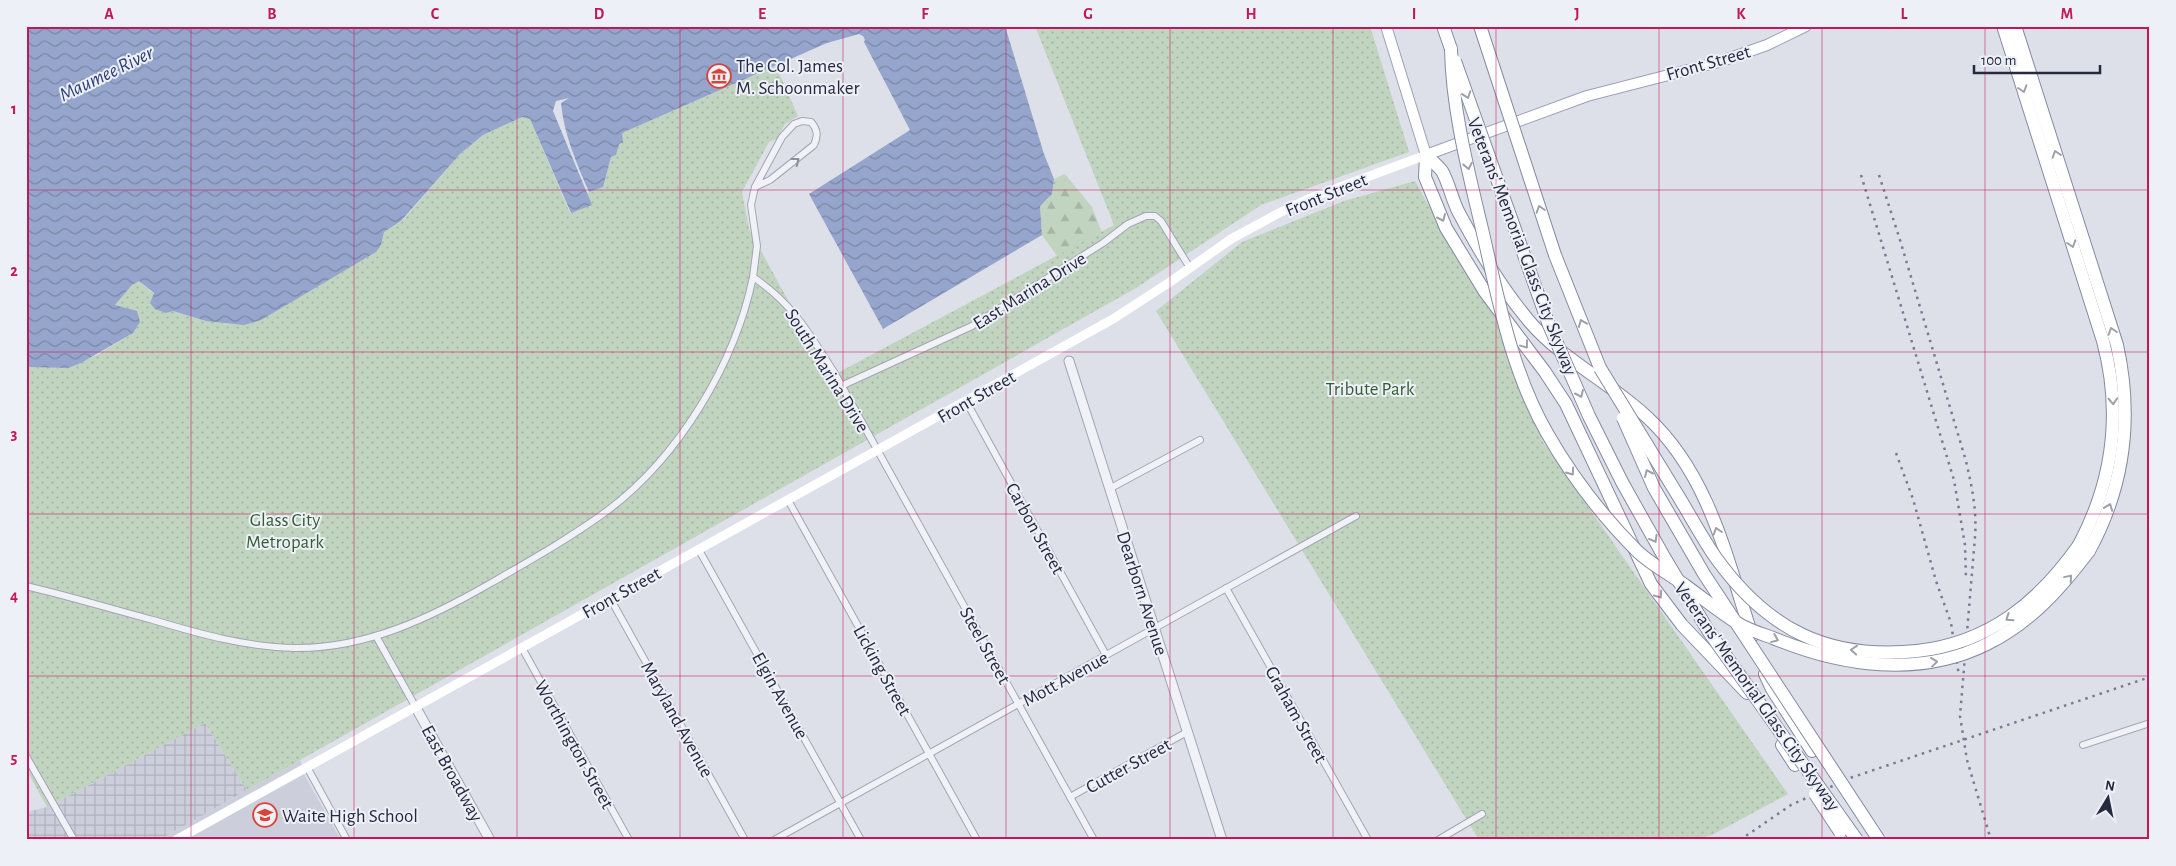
<svg xmlns="http://www.w3.org/2000/svg" width="2176" height="866" viewBox="0 0 2176 866" font-family="'Alegreya Sans',sans-serif">
<defs>
<pattern id="industrial-grid" width="8" height="8" patternUnits="userSpaceOnUse" patternTransform="scale(1.25)"><rect width="8" height="8" fill="#cccfdb"/><path d="M0 4h8M4 0v8" fill="none" stroke="#afb2bd"/></pattern>
<pattern id="forest-firs" width="22" height="20" patternUnits="userSpaceOnUse" patternTransform="scale(1.25)"><rect width="22" height="20" fill="#c0d4bf"/><path d="M5 1l3.5 6h-7zM16 11l3.5 6h-7z" fill="#a5b6a5"/></pattern>
<pattern id="park-dots" width="8" height="8" patternUnits="userSpaceOnUse" patternTransform="scale(1.25)"><rect width="8" height="8" fill="#c0d4bf"/><path d="M2 2h.1M6 6h.1" fill="none" stroke="#a5b6a5" stroke-width="1.8" stroke-linecap="round"/></pattern>
<pattern id="water-waves" width="16" height="10" patternUnits="userSpaceOnUse" patternTransform="scale(1.25)"><rect width="16" height="10" fill="#96a5cc"/><path d="M0 5q4-4 8 0t8 0" fill="none" stroke="#7a87a7"/></pattern>
</defs>
<rect width="100%" height="100%" fill="#dee0e9"/>
<path fill="#cccfdb" d="M300 760 305 776 341 840H159Z"/>
<path fill="url(#industrial-grid)" d="M205 723 247 790 159 840H26V812L47 807Z"/>
<path fill="url(#forest-firs)" d="M1065 174 1092 207 1103 235 1060 260 1042 235 1040 206 1052 194 1054 179Z"/>
<g fill="url(#park-dots)">
<path d="M1035 26H1370L1409 152 1261 205 1136 288 247 790 205 723 47 807 26 769V366L68 368 97 355 133 333 114 306 132 285 139 281 173 311 206 321 381 245 384 232 402 221 460 154 483 135 522 117 530 119 570 213 591 205 587 193 603 186 611 157 616 155 621 133 776 66 798 116 785 124 777 139 769 142 742 192 749 229 830 377 1114 225Z"/>
<path d="M1415 181 1470 281 1499 323 1543 442 1788 794 1712 835 1694 840H1479L1156 311 1242 242 1344 201Z"/>
</g>
<path fill="url(#water-waves)" d="M26 26H1005L1044 154 1054 179 1052 194 1040 206 1042 235 883 329 809 194 910 130 864 42 865 40 863 36 859 34 827 43 622 133 623 142 619 144 616 155 611 157 603 187 589 192C576 162 564 135 561 103L569 98 556 101 553 111 592 205 571 213 530 119 522 117 483 135 460 154 401 221 384 232 381 245 376 252 261 320 244 325 206 321 173 311 166 313 155 309 150 303 154 293 139 281 132 285 115 305 137 311 140 322 133 333 81 363 68 368 30 367 26 366Z"/>
<g fill="none" stroke-linecap="round" stroke-linejoin="round">
<g stroke="#a3a6b3" stroke-width="8">
<g id="minor">
<path d="M755 187 770 180 814 145C818 136 818 130 811 122L802 121 794 124 782 137 755 187 751 205 757 246 753 277C794 305 808 332 834 372L1094 840"/>
<path d="M841 386 972 326 1103 243 1128 224 1146 216H1155L1161 221 1190 268"/>
<path d="M966 401 1106 655"/>
<path d="M1109 489 1200 440"/>
<path d="M788 500 977 840"/>
<path d="M699 550 861 840"/>
<path d="M26 586C69 596 111 609 153 620 200 634 246 647 295 648 366 649 432 617 491 583 531 560 570 538 607 511 679 457 735 364 753 277"/>
<path d="M1226 588 1368 840"/>
<path d="M610 598 745 840"/>
<path d="M376 636 415 706"/>
<path d="M522 648 629 840"/>
<path d="M2083 745 2150 723"/>
<path d="M26 756 74 840"/>
<path d="M307 767 347 840"/>
<path d="M1070 797 1187 732"/>
<path d="M774 840 1356 516"/>
<path d="M1438 840 1482 814"/>
</g>
</g>
<g stroke="#a3a6b3" stroke-width="11">
<g id="tertiary">
<path d="M1069 361 1222 840"/>
<path d="M415 706 490 840"/>
</g>
</g>
<g stroke="#9da1b6" stroke-width="12">
<path id="primary" d="M1386 26 1426 155 1587 96 1719 62 1767 45 1806 26"/>
</g>
<g stroke="#858aa1" stroke-width="14">
<g id="motorway">
<path d="M1443 26 1451 49"/>
<path d="M2003 26 2103 341C2122 412 2113 481 2079 545"/>
<path d="M2015 26 2117 345C2133 417 2124 487 2089 551"/>
<path d="M1426 155C1431 160 1438 166 1442 171 1449 183 1452 200 1459 213 1478 249 1503 290 1529 321 1560 358 1611 383 1647 417 1709 474 1727 559 1752 636"/>
<path d="M1426 155 1425 177 1446 228 1485 292 1545 372 1566 404 1651 584 1682 625 1747 693"/>
<path d="M1555 255 1600 368"/>
<path d="M1765 674 1772 689 1812 751"/>
<path d="M1782 745 1795 765"/>
</g>
</g>
<use href="#minor" stroke="#f1f2f7" stroke-width="6"/>
<use href="#tertiary" stroke="#f1f2f7" stroke-width="9"/>
<path stroke="#fff" stroke-width="9" d="M176 840 1113 319 1170 282 1231 239 1279 213 1308 199 1426 155"/>
<use href="#primary" stroke="#fff" stroke-width="10"/>
<use href="#motorway" stroke="#fff" stroke-width="12"/>
<g stroke="#777b94" stroke-width="2.5" stroke-dasharray="2.5 5" stroke-linecap="butt">
<path d="M1861 175 1954 480 1965 545 1966 579"/>
<path d="M1879 175 1900 240 1966 461C1972 487 1977 511 1975 537L1960 716 1967 760 1991 840"/>
<path d="M1896 453 1913 499 1936 581 1951 623 1959 676"/>
<path d="M1740 840 1791 805 1850 778 2150 677"/>
</g>
<g stroke="#858aa1" stroke-width="14" stroke-linecap="butt">
<g id="motorway-bridge">
<path d="M1480 26 1555 255"/>
<path d="M1451 49C1452 109 1468 170 1482 229 1498 298 1511 370 1547 433 1572 477 1602 516 1638 552 1652 565 1671 575 1686 586 1704 599 1721 613 1739 624 1749 630 1762 634 1773 638 1841 666 1919 678 1987 644 2030 623 2060 589 2089 551"/>
<path d="M1455 61 1549 325 1589 416 1622 482 1663 555 1709 632 1857 840"/>
<path d="M1600 368C1626 410 1651 452 1677 494 1690 515 1702 538 1716 558 1768 630 1828 660 1917 651 1989 643 2038 603 2079 545"/>
<path d="M1623 418 1654 488 1704 574 1879 840"/>
<path d="M1815 794 1840 832"/>
</g>
</g>
<use href="#motorway-bridge" stroke="#fff" stroke-width="12"/>
</g>
<defs><path id="oneway-chevron" d="M-2-3.5L2.5 0L-2 3.5" fill="none" stroke-width="1.6" stroke-linecap="round" stroke-linejoin="round" transform="scale(1.25)"/></defs>
<g stroke="#9d9faa">
<use href="#oneway-chevron" transform="translate(2023 89) rotate(72)"/>
<use href="#oneway-chevron" transform="translate(1467 95) rotate(71)"/>
<use href="#oneway-chevron" transform="translate(2056 154) rotate(-108)"/>
<use href="#oneway-chevron" transform="translate(1468 166) rotate(79)"/>
<use href="#oneway-chevron" transform="translate(1540 209) rotate(-108)"/>
<use href="#oneway-chevron" transform="translate(1442 218) rotate(66)"/>
<use href="#oneway-chevron" transform="translate(2072 244) rotate(72)"/>
<use href="#oneway-chevron" transform="translate(1582 323) rotate(-112)"/>
<use href="#oneway-chevron" transform="translate(2112 331) rotate(-108)"/>
<use href="#oneway-chevron" transform="translate(1525 345) rotate(53)"/>
<use href="#oneway-chevron" transform="translate(1580 394) rotate(66)"/>
<use href="#oneway-chevron" transform="translate(2113 401) rotate(87)"/>
<use href="#oneway-chevron" transform="translate(1571 472) rotate(55)"/>
<use href="#oneway-chevron" transform="translate(1648 473) rotate(-114)"/>
<use href="#oneway-chevron" transform="translate(2109 507) rotate(-70)"/>
<use href="#oneway-chevron" transform="translate(1717 531) rotate(-108)"/>
<use href="#oneway-chevron" transform="translate(1654 539) rotate(61)"/>
<use href="#oneway-chevron" transform="translate(2069 578) rotate(-50)"/>
<use href="#oneway-chevron" transform="translate(1659 595) rotate(55)"/>
<use href="#oneway-chevron" transform="translate(2009 618) rotate(145)"/>
<use href="#oneway-chevron" transform="translate(1775 639) rotate(22)"/>
<use href="#oneway-chevron" transform="translate(1854 650) rotate(-175)"/>
<use href="#oneway-chevron" transform="translate(1934 662) rotate(-7)"/>
</g>
<use stroke="#8c8e9c" href="#oneway-chevron" transform="translate(796 161) rotate(-37)"/>
<path fill="none" stroke="#c2185b" stroke-width="1" stroke-opacity="0.55" d="M191 26V840M354 26V840M517 26V840M680 26V840M843 26V840M1006 26V840M1170 26V840M1333 26V840M1496 26V840M1659 26V840M1822 26V840M1985 26V840M26 190H2150M26 352H2150M26 514H2150M26 676H2150"/>
<defs>
<g id="museum-ring" transform="scale(1.25)"><circle r="9.5" fill="#eef0f7" stroke="#d94439" stroke-width="1.5"/><path d="M0-6L6-3V-2H-6V-3ZM-5-1h2V3h-2ZM-1-1h2V3h-2ZM3-1h2V3H3ZM-6 4H6V6H-6Z" fill="#d94439"/></g>
<g id="school-ring" transform="scale(1.25)"><circle r="9.5" fill="#eef0f7" stroke="#d94439" stroke-width="1.5"/><path d="M0-5L7-2L0 1L-7-2ZM-4 1L0 2.5L4 1V4Q0 6-4 4Z" fill="#d94439"/></g>
</defs>
<g fill-rule="evenodd">
<use href="#museum-ring" x="719" y="76"/>
<use href="#school-ring" x="265" y="815"/>
</g>
<g text-anchor="middle" stroke-width="4" stroke-linejoin="round" paint-order="stroke">
<g font-size="19" fill="#262a41" stroke="#eef0f7">
<text transform="translate(1708 62) rotate(-16)" y="7">Front Street</text>
<text transform="translate(1326 194) rotate(-22)" y="7">Front Street</text>
<text transform="translate(1523 246) rotate(69)" y="7">Veterans' Memorial Glass City Skyway</text>
<text transform="translate(1029 290) rotate(-32)" y="7">East Marina Drive</text>
<text transform="translate(828 370) rotate(58)" y="7">South Marina Drive</text>
<text transform="translate(976 396) rotate(-30)" y="7">Front Street</text>
<text transform="translate(1036 528) rotate(61)" y="7">Carbon Street</text>
<text transform="translate(621 592) rotate(-29)" y="7">Front Street</text>
<text transform="translate(1143 593) rotate(72)" y="7">Dearborn Avenue</text>
<text transform="translate(986 645) rotate(61)" y="7">Steel Street</text>
<text transform="translate(883 670) rotate(61)" y="7">Licking Street</text>
<text transform="translate(1065 678) rotate(-29)" y="7">Mott Avenue</text>
<text transform="translate(781 695) rotate(61)" y="7">Elgin Avenue</text>
<text transform="translate(1758 696) rotate(55)" y="7">Veterans' Memorial Glass City Skyway</text>
<text transform="translate(1297 714) rotate(61)" y="7">Graham Street</text>
<text transform="translate(678 719) rotate(61)" y="7">Maryland Avenue</text>
<text transform="translate(575 744) rotate(61)" y="7">Worthington Street</text>
<text transform="translate(1128 765) rotate(-29)" y="7">Cutter Street</text>
<text transform="translate(453 773) rotate(61)" y="7">East Broadway</text>
</g>
<g font-size="19" fill="#262a41" stroke="#eef0f7" text-anchor="start">
<text x="736" y="72">The Col. James<tspan x="736" dy="22">M. Schoonmaker</tspan></text>
<text x="282" y="822">Waite High School</text>
</g>
<g font-size="19" fill="#325e34" stroke="#eef0f7">
<text x="1370" y="395">Tribute Park</text>
<text x="285" y="526">Glass City<tspan x="285" dy="22">Metropark</tspan></text>
</g>
<g font-size="20" font-style="italic" fill="#2d3e79" stroke="#eef0f7">
<text transform="translate(106 73) rotate(-26)" y="7">Maumee River</text>
</g>
</g>
<rect width="2176" height="866" fill="none" stroke="#eef0f7" stroke-width="55"/>
<g transform="translate(2108 798) rotate(10)" stroke="#eef0f7" stroke-width="4" paint-order="stroke">
<path d="M0-4L9 19L0 12L-9 19Z" fill="#262a41"/>
<text y="-8" font-size="14" font-weight="bold" text-anchor="middle" fill="#262a41">N</text>
</g>
<path d="M1974 65v8h126v-8" fill="none" stroke="#262a41" stroke-width="2.5"/>
<text x="1981" y="65" font-size="15" fill="#262a41" stroke="#eef0f7" stroke-width="4" paint-order="stroke">100 m</text>
<rect x="28" y="28" width="2120" height="810" fill="none" stroke="#c2185b" stroke-width="2"/>
<g font-size="16" text-anchor="middle" font-weight="bold" fill="#c2185b">
<text x="109" y="19">A</text>
<text x="272" y="19">B</text>
<text x="435" y="19">C</text>
<text x="599" y="19">D</text>
<text x="762" y="19">E</text>
<text x="925" y="19">F</text>
<text x="1088" y="19">G</text>
<text x="1251" y="19">H</text>
<text x="1414" y="19">I</text>
<text x="1577" y="19">J</text>
<text x="1741" y="19">K</text>
<text x="1904" y="19">L</text>
<text x="2067" y="19">M</text>
<text x="14" y="114">1</text>
<text x="14" y="276">2</text>
<text x="14" y="439">3</text>
<text x="14" y="601">4</text>
<text x="14" y="763">5</text>
</g>
</svg>
